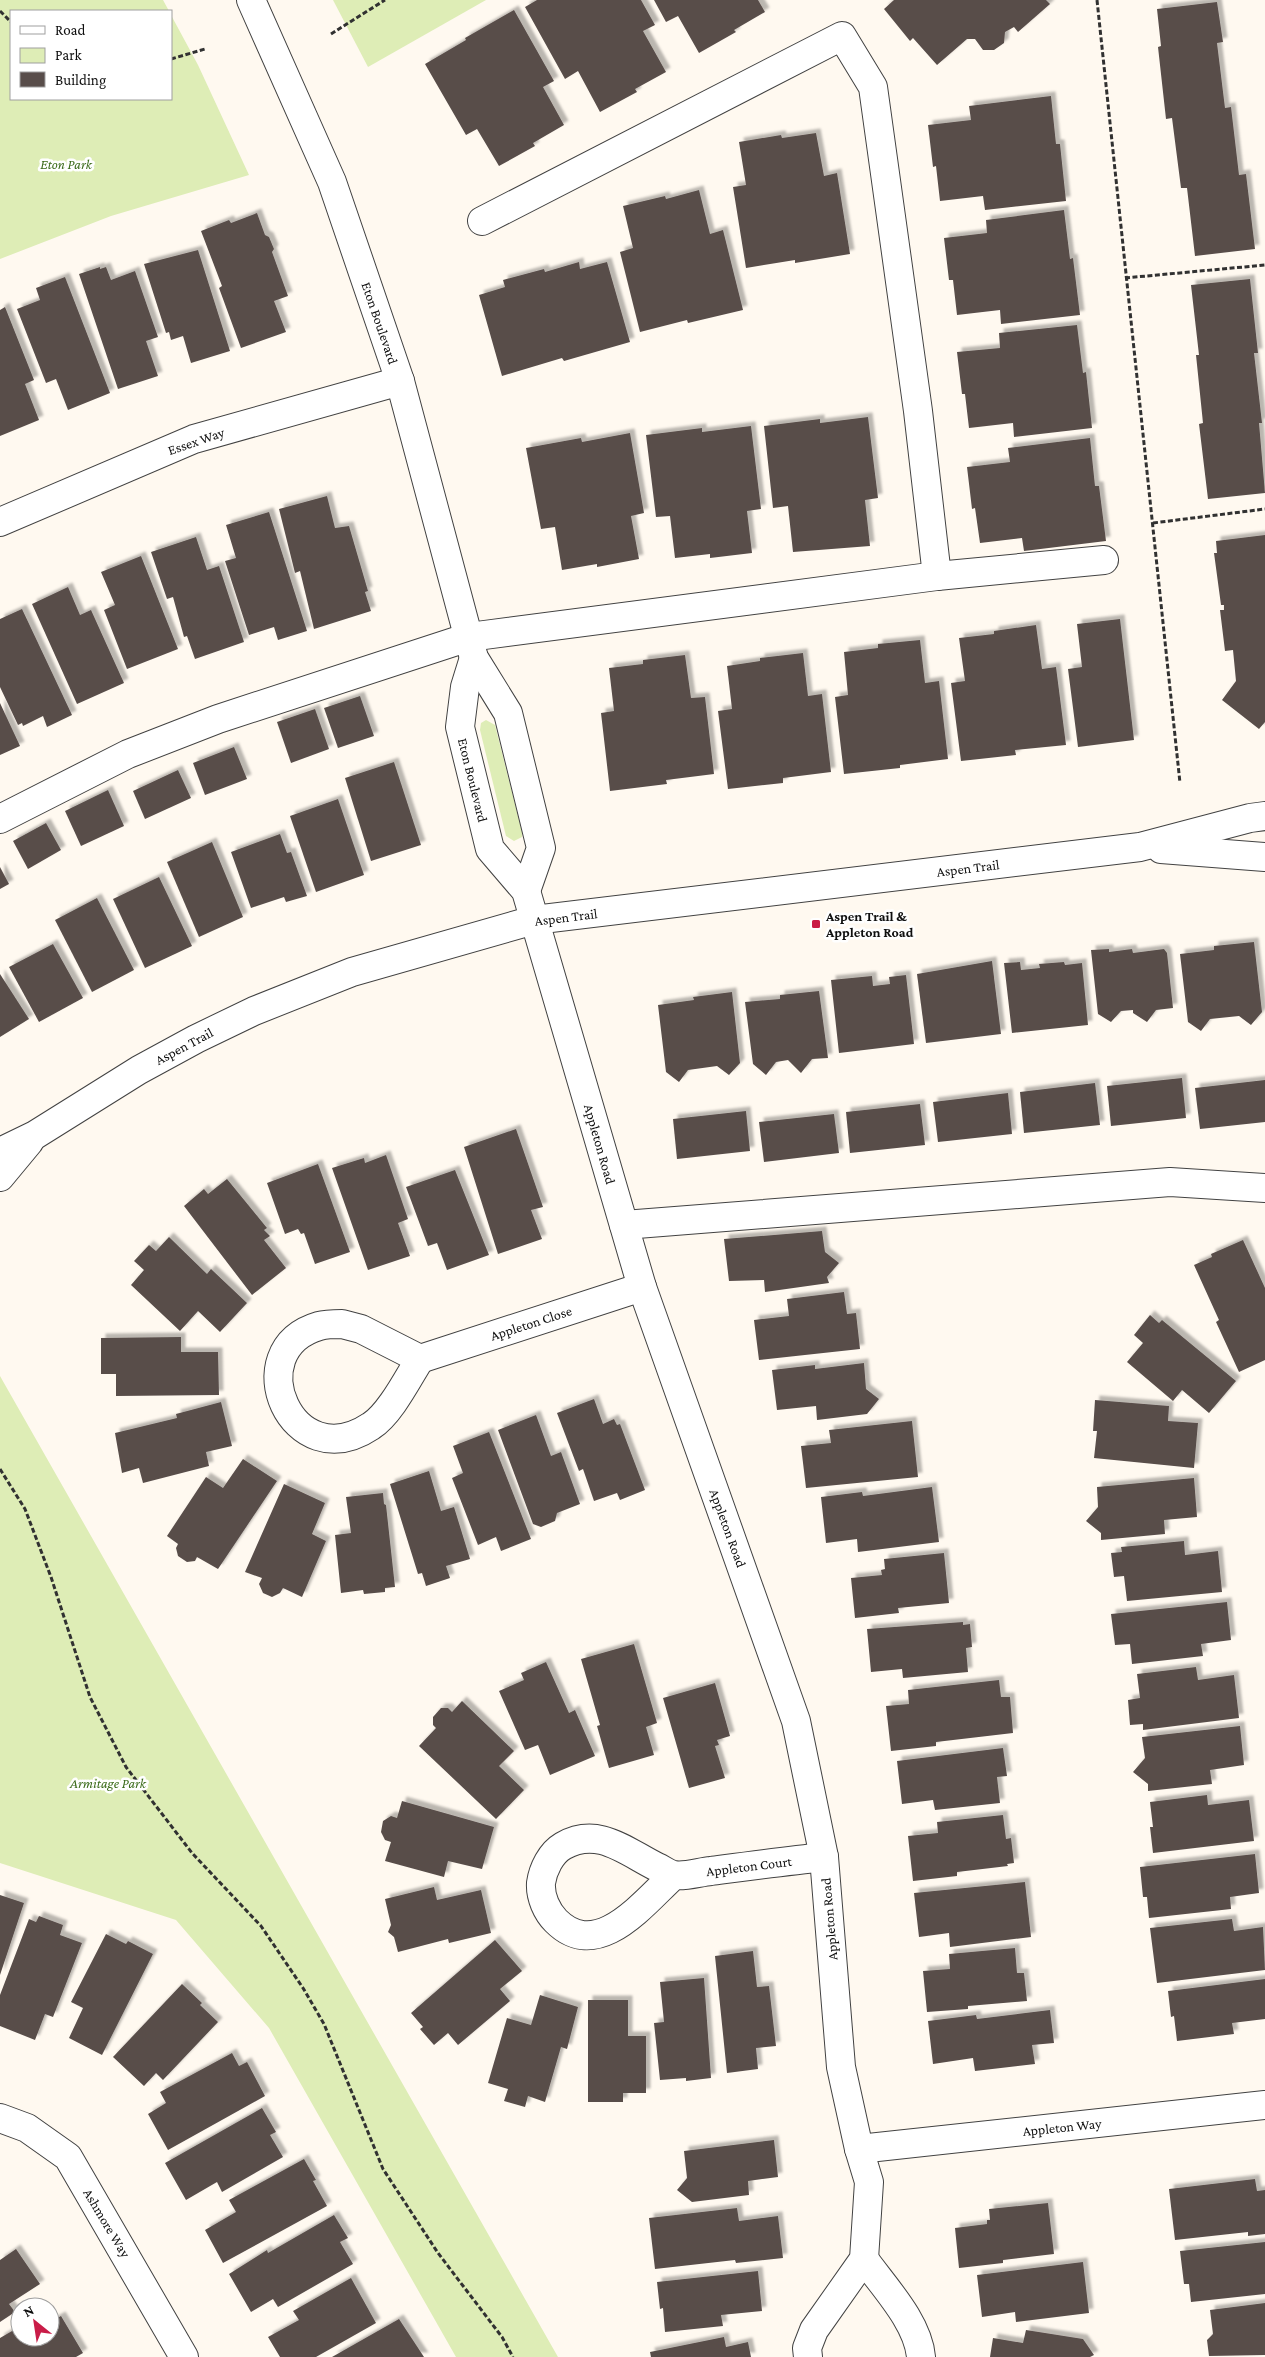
<svg xmlns="http://www.w3.org/2000/svg" width="1265" height="2357" viewBox="0 0 1265 2357" font-family="'Crimson Pro',serif">
<defs>
<filter id="shadow"><feDropShadow dx="4.5" dy="-4.5" stdDeviation="1" flood-color="#0004"/></filter>
</defs>
<rect width="100%" height="100%" fill="#fff9f0"/>
<g fill="#deedb6">
<path d="M0 0H163L169 11H11V99H171V15L198 65 249 175 111 216 0 259Z"/>
<path d="M333 0H486L368 67Z"/>
<path d="M486 720 495 725 522 832V837L514 841 506 836 480 730 481 723Z"/>
<path d="M0 1376 558 2357H456L269 2028 176 1920 0 1863Z"/>
</g>
<g fill="#584d4a" filter="url(#shadow)">
<path d="M537 0H641L655 25 643 31 666 72 635 89 637 92 600 112 578 71 565 79 525 7Z"/>
<path d="M654 0H758L765 12 734 30 736 32 699 53 678 16 666 22Z"/>
<path d="M894 0H1046L1050 4 1018 32 1014 27 1005 32 1004 43 994 50H983L975 39H967L937 65 913 38 910 41 884 9Z"/>
<path d="M1217 2 1223 42 1217 43 1225 108 1231 107 1239 175 1246 174 1255 249 1195 256 1187 188H1181L1172 118 1166 119 1158 47 1161 46 1157 9Z"/>
<path d="M514 10 554 81 543 87 564 125 533 143 535 146 499 166 477 129 466 135 425 64 466 40 465 38Z"/>
<path d="M1051 96 1056 144H1060L1066 201 985 210 983 196 940 201 936 166 933 167 928 125 971 120 969 106Z"/>
<path d="M816 133 824 176 837 173 850 254 795 263V260L746 268 733 187 746 185 739 142 781 135 782 138Z"/>
<path d="M699 190 710 234 723 230 743 310 688 323 687 320 640 332 620 252 633 248 623 206 665 196 666 199Z"/>
<path d="M1064 210 1070 259 1073 258 1080 315 1001 324 1000 310 957 315 953 280H949L944 238 987 233 986 220Z"/>
<path d="M257 213 265 235 269 237 274 249 272 252 288 296 274 301 286 332 241 348 219 288 222 286 201 231 229 220 231 223Z"/>
<path d="M198 250 230 351 191 363 183 336 171 340 169 332 166 333 144 264Z"/>
<path d="M579 262 580 269 607 262 630 342 564 361 562 358 502 376 479 295 505 287 503 280 544 269 545 272Z"/>
<path d="M100 267V269L106 267 111 280 135 271 158 337 146 341 158 376 118 389 79 274Z"/>
<path d="M65 277 110 393 68 410 56 379 46 383 17 309 40 300 36 288Z"/>
<path d="M1250 279 1258 353H1254L1262 423H1259L1265 493 1208 499 1199 424 1203 423 1196 355H1199L1191 285Z"/>
<path d="M5 307 34 380 25 384 39 420 0 436V310Z"/>
<path d="M1077 325 1083 373 1086 372 1092 428 1014 437 1013 423 969 428 965 394H962L957 352 1000 348 999 333Z"/>
<path d="M868 417 878 498 865 500 870 546 793 552 788 506 773 508 764 426 820 419V423Z"/>
<path d="M751 426 761 509 747 511 752 553 710 558V554L675 558 670 516 656 517 646 435 702 428V432Z"/>
<path d="M630 433 644 513 631 516 639 559 597 567V564L562 570 555 527 541 529 526 448 581 438 582 442Z"/>
<path d="M1090 438 1095 486H1099L1106 541 1024 551 1022 538 980 543 975 508 972 509 967 467 1010 462 1008 448Z"/>
<path d="M327 496 335 528 349 526 368 591 365 592 371 611 314 629 300 571 295 573 279 509Z"/>
<path d="M269 512 307 631 278 640 274 627 249 635 225 561 236 558 226 525Z"/>
<path d="M1265 535V722L1259 729 1222 700 1236 681 1233 650 1225 651 1220 610H1224V605H1221L1214 553H1217L1216 541Z"/>
<path d="M196 537 207 570 219 566 244 642 195 659 187 636 184 637 173 597 167 599 151 552Z"/>
<path d="M141 556 178 649 127 669 104 610 115 605 101 572Z"/>
<path d="M68 587 80 615 91 610 124 683 77 704 32 604Z"/>
<path d="M22 609 72 715 47 727 43 716 23 726 22 723 18 725 0 687V619Z"/>
<path d="M1120 619 1134 740 1078 747 1068 669 1082 667 1077 624Z"/>
<path d="M1036 625 1042 669 1056 667 1066 745 1015 750 1016 755 961 761 951 683 965 681 959 638 994 634V631Z"/>
<path d="M920 640 925 683 939 681 948 759 900 765V768L844 774 835 697 848 695 844 652 878 648V644Z"/>
<path d="M803 653 808 696 822 694 831 772 783 778V783L728 789 718 711 732 709 727 666 760 661V658Z"/>
<path d="M685 655 691 698 705 697 714 774 666 780 667 784 610 791 601 713 614 711 609 668 643 664V660Z"/>
<path d="M360 696 374 736 338 748 324 708Z"/>
<path d="M0 703 20 746 0 755Z"/>
<path d="M315 709 329 749 291 763 277 722Z"/>
<path d="M234 747 247 779 205 795 193 763Z"/>
<path d="M394 762 421 845 371 861 345 778Z"/>
<path d="M178 770 191 798 145 819 133 791Z"/>
<path d="M108 790 124 826 81 846 65 811Z"/>
<path d="M338 799 364 875 316 892 290 816Z"/>
<path d="M46 823 61 850 28 869 13 841Z"/>
<path d="M280 834 287 853 291 852 307 896 286 902 284 897 251 908 231 852Z"/>
<path d="M212 842 243 917 199 937 167 862Z"/>
<path d="M0 867 9 884 0 889Z"/>
<path d="M159 877 192 946 145 968 113 899Z"/>
<path d="M97 898 134 970 92 992 55 920Z"/>
<path d="M1254 942 1262 1012 1251 1025 1239 1016 1210 1019 1201 1031 1188 1022 1180 954 1214 950V946Z"/>
<path d="M53 944 83 998 39 1022 9 967Z"/>
<path d="M1109 949V952L1132 949 1133 953 1164 949 1167 953 1173 1008 1156 1010 1147 1022 1133 1013V1010L1121 1011 1111 1022 1098 1014 1091 950Z"/>
<path d="M992 961 1001 1034 926 1043 917 974Z"/>
<path d="M1020 962 1021 970 1040 968 1039 964 1064 962 1065 965 1082 963 1088 1025 1012 1033 1004 963Z"/>
<path d="M0 974 29 1019 0 1037Z"/>
<path d="M906 975 914 1044 839 1053 831 980 872 976 873 986 890 984 889 977Z"/>
<path d="M819 991 828 1058 812 1059 801 1073 788 1060 776 1062 766 1075 753 1064 745 1002 780 999V995Z"/>
<path d="M732 992 740 1063 729 1075 717 1066 688 1070 679 1082 666 1072 658 1005 694 1000 693 997Z"/>
<path d="M1182 1078 1186 1118 1111 1126 1107 1086Z"/>
<path d="M1265 1080V1122L1200 1129 1195 1088Z"/>
<path d="M1095 1083 1100 1125 1024 1133 1020 1092Z"/>
<path d="M1008 1093 1012 1134 938 1142 933 1102Z"/>
<path d="M920 1104 925 1145 850 1153 846 1112Z"/>
<path d="M746 1111 750 1151 677 1159 673 1119Z"/>
<path d="M834 1114 839 1153 764 1162 759 1122Z"/>
<path d="M516 1129 543 1207 531 1210 542 1239 498 1254 464 1147Z"/>
<path d="M386 1155 408 1219 398 1223 410 1256 368 1270 332 1168 364 1158 365 1163Z"/>
<path d="M318 1164 350 1252 315 1264 304 1233 301 1234 298 1229 285 1234 267 1183Z"/>
<path d="M455 1170 489 1255 447 1270 437 1243 428 1246 406 1187Z"/>
<path d="M227 1179 267 1228 264 1230 270 1236 264 1240 286 1268 252 1295 184 1206 204 1189 208 1194Z"/>
<path d="M822 1231 825 1252 839 1263 827 1277 829 1283 765 1292 764 1280 729 1281 724 1239Z"/>
<path d="M169 1237 207 1274 211 1269 247 1303 220 1332 198 1311 180 1331 131 1285 144 1270 134 1261 149 1245 156 1251Z"/>
<path d="M1243 1240 1265 1288V1360L1239 1372 1216 1322 1219 1320 1194 1265 1212 1257 1211 1254Z"/>
<path d="M844 1292 847 1314 856 1313 860 1349 759 1360 754 1320 789 1316 787 1299Z"/>
<path d="M1150 1315 1159 1323 1162 1320 1236 1381 1209 1413 1182 1390 1173 1401 1127 1362 1143 1343 1134 1335Z"/>
<path d="M181 1337V1352H218L219 1395 116 1396V1374H101V1338Z"/>
<path d="M864 1363 866 1389 879 1399 867 1414 817 1420 816 1406 777 1410 772 1370 815 1365V1369Z"/>
<path d="M594 1399 603 1424 614 1419 617 1425 620 1424 645 1490 620 1500 617 1493 594 1501 583 1469 579 1471 557 1413Z"/>
<path d="M1095 1400 1169 1406 1168 1421 1198 1423 1194 1468 1094 1458 1097 1431H1093Z"/>
<path d="M221 1402 232 1446 206 1452 209 1466 143 1483 139 1468 122 1473 115 1433 177 1418 176 1414Z"/>
<path d="M536 1415 551 1456 561 1452 580 1504 557 1513 555 1521 541 1527 533 1524 498 1430Z"/>
<path d="M912 1421 918 1477 806 1488 801 1446 831 1443 829 1430Z"/>
<path d="M489 1432 531 1539 501 1551 496 1537 478 1545 452 1478 463 1473 453 1446Z"/>
<path d="M243 1459 277 1481 218 1569 197 1557 195 1561 187 1562 178 1556 176 1548 178 1544 167 1536 206 1477 223 1488Z"/>
<path d="M429 1471 441 1511 454 1507 470 1559 446 1566 450 1578 426 1586 422 1573 418 1574 390 1484Z"/>
<path d="M1194 1478 1197 1517 1164 1520 1165 1534 1101 1540V1533L1086 1521 1098 1507 1097 1487Z"/>
<path d="M284 1484 325 1503 312 1534 326 1541 302 1597 283 1588 280 1593 272 1597 263 1593 259 1584 262 1578 245 1572Z"/>
<path d="M932 1487 939 1542 858 1552 857 1539 826 1543 821 1497 862 1492 863 1496Z"/>
<path d="M383 1493 384 1504 386 1505 395 1587 385 1588V1592L364 1594 363 1590 341 1593 335 1535 351 1533 346 1497Z"/>
<path d="M1184 1541 1185 1555 1218 1551 1222 1592 1127 1601 1124 1576 1114 1577 1111 1553 1122 1552 1121 1547Z"/>
<path d="M944 1553 949 1603 898 1608 899 1613 855 1618 851 1578 882 1575 881 1570 885 1569 884 1559Z"/>
<path d="M1227 1602 1231 1640 1201 1644 1203 1656 1132 1664 1130 1644 1115 1645 1111 1614Z"/>
<path d="M963 1622V1625L970 1624 972 1647 966 1648 968 1672 903 1678 902 1669 871 1672 867 1629Z"/>
<path d="M634 1644 657 1723 646 1727 654 1755 609 1768 597 1726 600 1725 581 1659Z"/>
<path d="M546 1662 569 1713 575 1710 595 1756 550 1775 538 1745 525 1750 499 1691 524 1680 521 1673Z"/>
<path d="M1196 1667 1198 1680 1234 1675 1239 1718 1143 1730V1724L1130 1725 1128 1700 1140 1698 1137 1674Z"/>
<path d="M999 1680 1001 1697H1010L1013 1733 936 1742V1746L891 1751 886 1706 909 1704 908 1690Z"/>
<path d="M715 1683 730 1736 717 1740 719 1745 715 1746 725 1778 689 1788 663 1698Z"/>
<path d="M462 1701 514 1751 499 1766 524 1790 496 1819 419 1746 436 1728 433 1725V1717L441 1708H448L452 1712Z"/>
<path d="M1240 1726 1244 1765 1210 1770 1212 1784 1148 1791V1784L1133 1772 1145 1758 1142 1737Z"/>
<path d="M1003 1748 1007 1776 997 1777 1000 1803 935 1810 933 1800 902 1804 897 1761Z"/>
<path d="M1207 1795 1208 1805 1249 1800 1254 1841 1153 1853 1150 1827H1153L1150 1802Z"/>
<path d="M402 1801 494 1827 482 1869 448 1861 444 1877 385 1861 391 1842 385 1840 381 1832 383 1821 391 1816 397 1818Z"/>
<path d="M1003 1815 1006 1839 1011 1838 1014 1863 1007 1864 1008 1866 957 1872V1876L913 1881 908 1836 938 1833 937 1822Z"/>
<path d="M1255 1854 1259 1893 1230 1897 1231 1909 1149 1918 1147 1897H1143L1140 1867Z"/>
<path d="M1025 1882 1031 1937 950 1947 949 1933 919 1937 914 1893Z"/>
<path d="M434 1887 437 1900 481 1890 491 1933 449 1943 448 1939 398 1952 394 1937 388 1932 391 1925 385 1899Z"/>
<path d="M0 1895 24 1903 0 1975Z"/>
<path d="M39 1916 63 1925 60 1935 82 1943 53 2017 45 2014 35 2040 0 2026V1995L29 1919 36 1922Z"/>
<path d="M1232 1919 1234 1931 1263 1927 1265 1970 1157 1983 1150 1928Z"/>
<path d="M106 1934 126 1944 128 1941 153 1954 102 2055 69 2038 83 2008 71 2002Z"/>
<path d="M495 1940 522 1971 500 1989 510 2001 458 2045 448 2033 434 2045 420 2029 423 2027 411 2013Z"/>
<path d="M1015 1948 1017 1973H1024L1027 2001 968 2006V2009L927 2012 923 1971 950 1969 949 1954Z"/>
<path d="M753 1951 757 1987 769 1986 776 2046 756 2048 758 2069 727 2073 715 1956Z"/>
<path d="M704 1978 711 2078 686 2081V2078L660 2080 654 2023 664 2022 660 1982Z"/>
<path d="M1265 1979V2019L1232 2023 1234 2034 1177 2041 1174 2016 1171 2017 1168 1991Z"/>
<path d="M182 1984 202 2003 200 2005 218 2022 163 2080 156 2073 144 2086 113 2057Z"/>
<path d="M540 1995 578 2007 567 2049 561 2047 545 2102 528 2096 525 2107 504 2101 508 2089 488 2083 507 2018 531 2025Z"/>
<path d="M588 2000H628V2036H646V2093H623V2102H588Z"/>
<path d="M1050 2010 1054 2043 1032 2045 1035 2064 975 2071 973 2058 933 2064 928 2021 976 2015 977 2019Z"/>
<path d="M232 2053 239 2066 247 2062 265 2096 168 2150 148 2114 166 2103 160 2092Z"/>
<path d="M262 2108 276 2132 270 2135 283 2157 222 2192 217 2182 186 2200 165 2163Z"/>
<path d="M774 2140 778 2177 748 2181 749 2195 692 2202 677 2190 687 2178 684 2151Z"/>
<path d="M304 2159 316 2180 313 2181 327 2206 223 2263 205 2230 236 2212 229 2200Z"/>
<path d="M1255 2179 1257 2191 1265 2190V2234L1248 2236V2232L1175 2240 1169 2189Z"/>
<path d="M1048 2203 1054 2254 1003 2260V2263L959 2268 955 2228 987 2224V2220H990L989 2209Z"/>
<path d="M737 2208 739 2221 778 2216 783 2258 736 2263 735 2260 655 2269 649 2218Z"/>
<path d="M334 2215 348 2238 340 2242 353 2264 278 2307 273 2299 251 2312 229 2274 267 2250 268 2253Z"/>
<path d="M1265 2242V2294L1191 2302 1189 2284H1184L1180 2251Z"/>
<path d="M16 2249 40 2284 9 2304 15 2312 0 2322V2260Z"/>
<path d="M1083 2262 1089 2313 1016 2322 1015 2312 982 2317 977 2275Z"/>
<path d="M758 2271 762 2311 721 2315 723 2326 665 2332 663 2308 660 2309 657 2282Z"/>
<path d="M351 2278 376 2323 316 2357H280L268 2337 299 2320 293 2311Z"/>
<path d="M1265 2303V2355L1209 2356 1207 2340 1213 2334 1210 2310Z"/>
<path d="M61 2316 83 2353 76 2357H0V2338L19 2327 20 2337H50V2322Z"/>
<path d="M399 2319 424 2357H332Z"/>
<path d="M1026 2330 1083 2339 1094 2355 1090 2357H990L993 2338 1023 2343Z"/>
<path d="M724 2337 726 2347 748 2342 751 2357H651L650 2352Z"/>
</g>
<g fill="none" stroke-linecap="round" stroke-linejoin="round">
<g stroke="#424242" stroke-width="30">
<g id="minor">
<path d="M251 0 332 182 400 381 474 658 508 713 541 848 526 891"/>
<path d="M482 221 842 36 873 87 918 411 937 576"/>
<path d="M0 522 194 439 400 381"/>
<path d="M474 658 465 687 460 727 490 849 526 891 642 1287 796 1721 824 1857 841 2067 859 2149 869 2182 864 2259 814 2330 807 2348 808 2357"/>
<path d="M0 819 128 754 218 719 469 637 937 576 1104 560"/>
<path d="M1161 849 1265 857"/>
<path d="M0 1152 35 1135 139 1070 196 1039 254 1011 352 972 534 920 1140 847 1250 818 1265 816"/>
<path d="M0 1177 29 1142"/>
<path d="M624 1225 1170 1182 1265 1188"/>
<path d="M342 1324 361 1329 420 1359C408 1378 390 1414 371 1426 292 1479 237 1350 319 1326 326 1324 335 1324 342 1324Z"/>
<path d="M420 1359 642 1287"/>
<path d="M674 1875C644 1902 598 1963 556 1921 547 1912 540 1897 541 1883 543 1869 551 1853 563 1846 598 1826 625 1851 657 1867 662 1869 668 1874 674 1875 684 1877 700 1872 711 1871 749 1866 786 1861 824 1857"/>
<path d="M0 2118 27 2128 68 2157 184 2357"/>
<path d="M859 2149 1265 2105"/>
<path d="M864 2259C884 2287 918 2322 921 2357"/>
</g>
</g>
<g stroke="#313131" stroke-width="3" stroke-dasharray="5 2.5" stroke-linecap="butt">
<path d="M1097 0 1180 783"/>
<path d="M0 11 11 22"/>
<path d="M331 34 385 0"/>
<path d="M171 59 205 49"/>
<path d="M1125 278 1265 265"/>
<path d="M1153 523 1265 509"/>
<path d="M0 1469 25 1509 51 1577 90 1697 126 1767 192 1853 261 1926 303 1988 324 2024 383 2169 438 2253 502 2337 513 2357"/>
</g>
<use href="#minor" stroke="#fff" stroke-width="28"/>
</g>
<rect fill="#c91c48" stroke="#fff" stroke-width="2" x="811" y="919" width="10" height="10" rx="2.5"/>
<g text-anchor="middle" stroke-width="5" stroke-linejoin="round" paint-order="stroke">
<g font-size="14" font-style="italic" fill="#3b6b1a" stroke="#fff">
<text x="66" y="169">Eton Park</text>
<text x="108" y="1788">Armitage Park</text>
</g>
<g font-size="14" fill="#0f0f0f" stroke="#fff">
<text transform="translate(380 323) rotate(71)" y="5">Eton Boulevard</text>
<text transform="translate(196 441) rotate(-19)" y="5">Essex Way</text>
<text transform="translate(473 780) rotate(76)" y="5">Eton Boulevard</text>
<text transform="translate(968 868) rotate(-7)" y="5">Aspen Trail</text>
<text transform="translate(566 917) rotate(-7)" y="5">Aspen Trail</text>
<text transform="translate(184 1046) rotate(-28)" y="5">Aspen Trail</text>
<text transform="translate(600 1144) rotate(74)" y="5">Appleton Road</text>
<text transform="translate(531 1323) rotate(-18)" y="5">Appleton Close</text>
<text transform="translate(728 1528) rotate(70)" y="5">Appleton Road</text>
<text transform="translate(749 1866) rotate(-7)" y="5">Appleton Court</text>
<text transform="translate(829 1919) rotate(-95)" y="5">Appleton Road</text>
<text transform="translate(1062 2127) rotate(-6)" y="5">Appleton Way</text>
<text transform="translate(107 2223) rotate(59)" y="5">Ashmore Way</text>
</g>
<g font-size="14" font-weight="bold" fill="#0f0f0f" stroke="#fff" text-anchor="start">
<text x="826" y="921">Aspen Trail &amp;<tspan x="826" dy="16">Appleton Road</tspan></text>
</g>
</g>
<rect x="10" y="10" width="162" height="90" fill="#ffffff" stroke="#9f9f9f"/>
<rect x="20" y="26" width="25" height="8" fill="#ffffff" stroke="#9f9f9f"/>
<text x="55" y="35" font-size="15" fill="#0f0f0f">Road</text>
<rect x="20" y="48" width="25" height="15" fill="#deedb6" stroke="#9f9f9f"/>
<text x="55" y="60" font-size="15" fill="#0f0f0f">Park</text>
<rect x="20" y="72" width="25" height="15" fill="#584d4a" stroke="#9f9f9f"/>
<text x="55" y="85" font-size="15" fill="#0f0f0f">Building</text>
<g transform="translate(35 2322) rotate(330)"><circle r="24" fill="#ffffff" stroke="#9f9f9f"/>
<path d="M0-4L9 19L0 12L-9 19Z" fill="#c91c48"/>
<text y="-8" font-size="14" font-weight="bold" text-anchor="middle" fill="#0f0f0f">N</text>
</g>
</svg>
